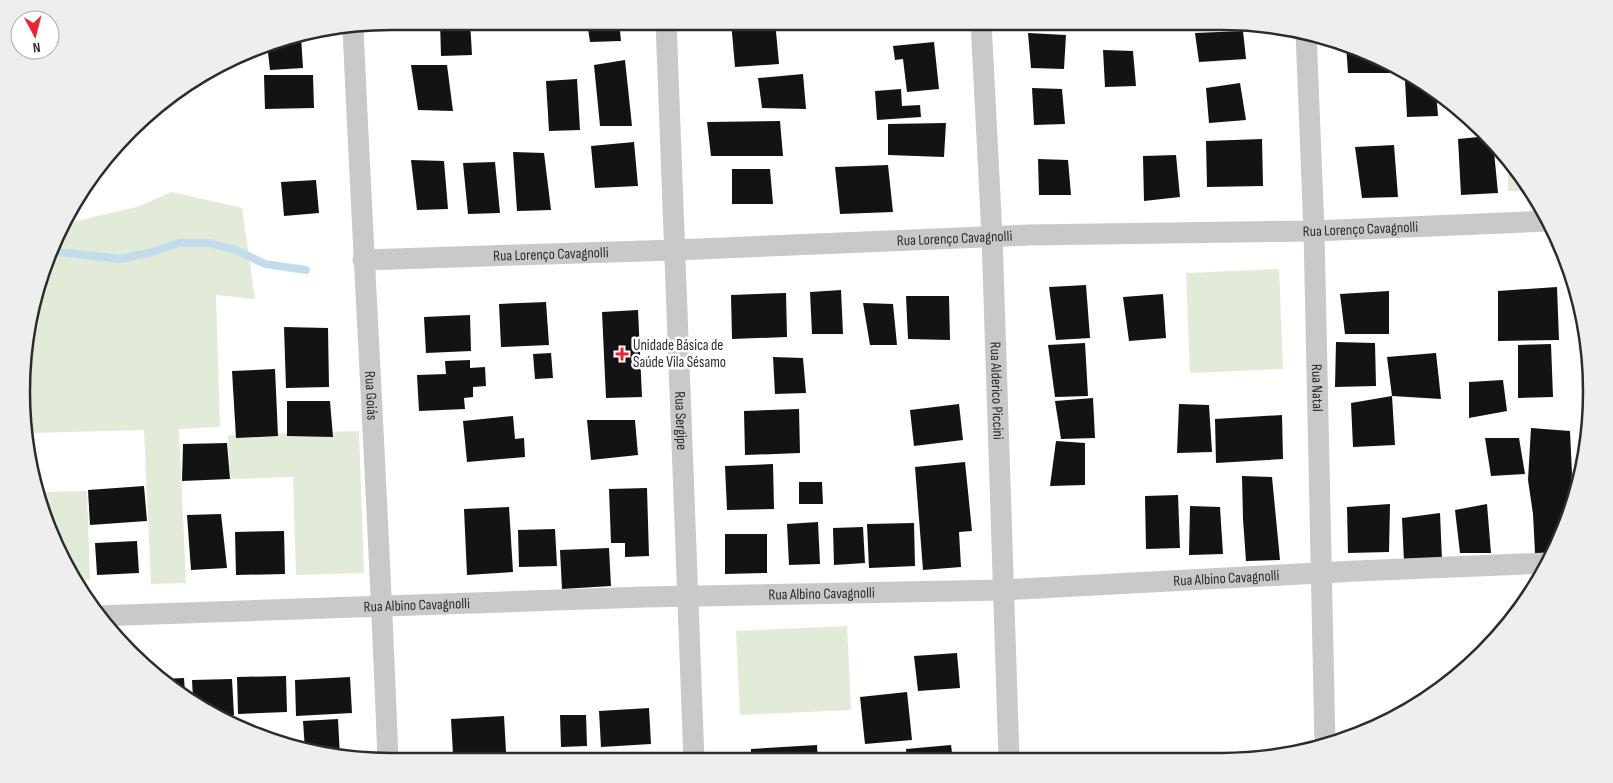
<svg xmlns="http://www.w3.org/2000/svg" width="1613" height="783" viewBox="0 0 1613 783" font-family="'Sofia Sans Condensed',sans-serif">
<rect width="100%" height="100%" fill="#fff"/>
<g fill="#e2ebd8">
<path d="M1508 160 1530 186 1532 191H1508Z"/>
<path d="M172 192 242 208 255 299 216 295 220 427 179 429 186 583 151 584 144 430 30 433 27 349 28 319 49 250 63 224 137 207Z"/>
<path d="M1279 269 1283 369 1190 373 1186 273Z"/>
<path d="M359 431 364 573 296 575 293 477 230 479 228 435Z"/>
<path d="M87 491 90 580 75 581 60 556 40 492Z"/>
<path d="M847 626 851 710 740 715 736 631Z"/>
</g>
<g fill="none" stroke-linecap="round" stroke-linejoin="round">
<path stroke="#c2dcec" stroke-width="8" d="M49 251 120 259 152 252 179 243H209L236 250 265 264 306 270"/>
</g>
<g fill="#131313">
<path d="M440 21H470L472 55 441 56Z"/>
<path d="M587 21H619L621 41 590 42Z"/>
<path d="M731 21H775L779 64 735 67Z"/>
<path d="M1243 31 1246 59 1199 62 1195 33Z"/>
<path d="M1028 33 1066 35 1064 69 1031 68Z"/>
<path d="M301 36 303 68 270 70 267 44 272 41Z"/>
<path d="M934 42 939 89 907 92 903 59 895 60 893 46Z"/>
<path d="M1346 44 1363 50 1393 65 1392 73H1348Z"/>
<path d="M1103 50 1133 51 1136 86 1105 87Z"/>
<path d="M625 60 632 126H600L594 65Z"/>
<path d="M411 65H447L453 111 418 110Z"/>
<path d="M803 74 806 109 762 108 758 78Z"/>
<path d="M264 75H313L314 108 265 109Z"/>
<path d="M577 79 580 130 549 131 546 81Z"/>
<path d="M1405 80 1422 81 1436 90 1438 116 1407 117Z"/>
<path d="M1240 83 1246 120 1209 123 1206 88Z"/>
<path d="M1032 88 1062 89 1065 124 1034 125Z"/>
<path d="M901 89 902 106 920 105 921 117 877 120 875 91Z"/>
<path d="M780 121 783 156H711L707 122Z"/>
<path d="M946 123 944 157 888 155V124Z"/>
<path d="M1489 136 1493 141 1498 193 1461 195 1458 139Z"/>
<path d="M1262 139 1263 186 1207 187 1206 141Z"/>
<path d="M634 142 638 186 595 188 591 146Z"/>
<path d="M1394 145 1398 197 1362 198 1355 147Z"/>
<path d="M513 152 544 153 551 210 517 211Z"/>
<path d="M1176 155 1180 197 1144 201 1143 156Z"/>
<path d="M1038 159 1068 160 1071 195H1039Z"/>
<path d="M411 160 444 161 448 209 417 210Z"/>
<path d="M495 162 500 213 468 214 463 163Z"/>
<path d="M888 165 893 212 840 214 835 167Z"/>
<path d="M732 169H770L773 204H732Z"/>
<path d="M316 180 319 213 284 216 281 182Z"/>
<path d="M1086 285 1090 338 1056 340 1049 287Z"/>
<path d="M1557 287 1559 340 1498 341V291Z"/>
<path d="M841 290 843 334H812L810 292Z"/>
<path d="M1389 291V334H1345L1340 294Z"/>
<path d="M786 293 787 337 732 339 731 295Z"/>
<path d="M1163 294 1166 338 1129 341 1123 297Z"/>
<path d="M906 296H949L950 340 908 339Z"/>
<path d="M546 302 549 345 501 347 499 304Z"/>
<path d="M863 303 893 304 897 345H870Z"/>
<path d="M638 310 642 397 606 398 602 312Z"/>
<path d="M470 315 471 351 426 353 424 317Z"/>
<path d="M284 327 328 328 329 387 286 388Z"/>
<path d="M1336 342 1375 343 1376 386 1335 387Z"/>
<path d="M1085 343 1088 396 1055 397 1048 345Z"/>
<path d="M1551 344 1553 397 1518 398V345Z"/>
<path d="M551 353 553 378 535 379 533 354Z"/>
<path d="M1436 353 1441 399 1392 396 1395 445 1353 447 1351 403 1392 396 1387 357Z"/>
<path d="M773 357 803 358 806 393 775 394Z"/>
<path d="M470 360V368L485 367 486 386 473 387V397L464 398 465 409 419 411 417 375 446 374 445 361Z"/>
<path d="M275 369 278 436 236 438 232 371Z"/>
<path d="M1503 380 1507 411 1469 418V382Z"/>
<path d="M1093 398 1095 438 1061 439 1055 401Z"/>
<path d="M287 401H330L333 437 287 436Z"/>
<path d="M959 404 963 440 914 446 910 410Z"/>
<path d="M1179 404 1209 405 1212 452 1177 453Z"/>
<path d="M799 409 800 453 745 455 744 411Z"/>
<path d="M1282 415 1283 459 1216 463 1215 419Z"/>
<path d="M513 416 515 439 524 438 525 457 467 462 463 421Z"/>
<path d="M587 420H635L638 455 591 460Z"/>
<path d="M1531 428 1570 431 1572 474 1567 521 1563 533 1552 553H1535L1533 514 1528 480Z"/>
<path d="M1485 438H1519L1525 474 1491 476Z"/>
<path d="M1056 441 1085 443V485L1050 486Z"/>
<path d="M227 443 230 479 182 481 183 444Z"/>
<path d="M965 462 972 531 959 532 961 567 923 570 915 467Z"/>
<path d="M773 464 774 509 727 510 725 466Z"/>
<path d="M1242 476 1272 477 1280 560 1246 561 1243 519Z"/>
<path d="M799 482H822L823 504H799Z"/>
<path d="M144 486 147 521 90 525 88 490Z"/>
<path d="M647 488 649 556 625 557V543H611L609 489Z"/>
<path d="M1178 495 1180 548 1146 549 1145 496Z"/>
<path d="M1390 504 1389 552 1348 553 1347 507Z"/>
<path d="M1487 504 1491 553H1460L1455 510Z"/>
<path d="M1190 506 1220 507 1223 554 1189 555Z"/>
<path d="M509 507 513 572 467 575 464 509Z"/>
<path d="M1440 513 1442 560 1404 562 1402 518Z"/>
<path d="M221 514 227 568 191 570 187 515Z"/>
<path d="M818 522 820 564 789 565 787 524Z"/>
<path d="M914 523 915 566 869 568 867 524Z"/>
<path d="M863 527 865 563 834 565 833 528Z"/>
<path d="M555 529 557 566 519 567 518 530Z"/>
<path d="M284 531 285 574 236 575 235 532Z"/>
<path d="M725 534H767V573L725 574Z"/>
<path d="M137 541 139 573 97 575 95 543Z"/>
<path d="M609 548 611 586 562 589 560 550Z"/>
<path d="M957 653 960 688 918 691 914 656Z"/>
<path d="M286 676 287 712 238 714 237 677Z"/>
<path d="M350 677 352 713 296 716 295 680Z"/>
<path d="M184 678 185 693 162 679Z"/>
<path d="M232 679 234 715H220L193 698 192 680Z"/>
<path d="M907 692 912 740 865 744 860 697Z"/>
<path d="M649 708 651 744 601 747 599 711Z"/>
<path d="M560 715H586L587 746 561 747Z"/>
<path d="M504 716 506 752 453 754 451 719Z"/>
<path d="M338 719 340 757 319 755 305 750 303 721Z"/>
<path d="M817 745 818 760H751V749Z"/>
<path d="M951 745 953 760H907L906 749Z"/>
</g>
<g fill="none" stroke-linecap="round" stroke-linejoin="round">
<g stroke="#c9c9c9" stroke-width="21">
<path id="s1" d="M666 21 694 761"/>
<path id="s2" d="M981 21 992 236 1009 759"/>
<path id="s3" d="M353 28C364 272 379 517 388 761"/>
<path id="s4" d="M1306 32 1314 231 1325 744"/>
<path id="s5" d="M363 260 675 250 1029 235 1314 231 1548 221"/>
<path id="s6" d="M97 616 644 597 1003 590 1356 571 1547 563"/>
</g>
</g>
<path fill="#ee2332" stroke="#fff" stroke-width="2" d="M619.5 346.5h5v5h5v5h-5v5h-5v-5h-5v-5h5z"/>
<g text-anchor="middle" stroke-width="5" stroke-linejoin="round" paint-order="stroke">
<g font-size="15" fill="#2c2c2c" stroke="#fff">
<text dy="5" stroke="none"><textPath href="#s5" startOffset="998">Rua Lorenço Cavagnolli</textPath></text>
<text dy="5" stroke="none"><textPath href="#s5" startOffset="592">Rua Lorenço Cavagnolli</textPath></text>
<text dy="5" stroke="none"><textPath href="#s5" startOffset="188">Rua Lorenço Cavagnolli</textPath></text>
<text dy="5" stroke="none"><textPath href="#s4" startOffset="356">Rua Natal</textPath></text>
<text dy="5" stroke="none"><textPath href="#s2" startOffset="370">Rua Alderico Piccini</textPath></text>
<text dy="5" stroke="none"><textPath href="#s3" startOffset="368">Rua Goiás</textPath></text>
<text dy="5" stroke="none"><textPath href="#s1" startOffset="400">Rua Sergipe</textPath></text>
<text dy="5" stroke="none"><textPath href="#s6" startOffset="1130">Rua Albino Cavagnolli</textPath></text>
<text dy="5" stroke="none"><textPath href="#s6" startOffset="725">Rua Albino Cavagnolli</textPath></text>
<text dy="5" stroke="none"><textPath href="#s6" startOffset="320">Rua Albino Cavagnolli</textPath></text>
</g>
<g font-size="15" fill="#2c2c2c" stroke="#fff" text-anchor="start">
<text x="633" y="350">Unidade Básica de<tspan x="633" dy="17">Saúde Vila Sésamo</tspan></text>
</g>
</g>
<path d="M0 0H1613V783H0ZM391 30H1222A361 361 0 0 1 1583 391V392A361 361 0 0 1 1222 753H391A361 361 0 0 1 30 392V391A361 361 0 0 1 391 30Z" fill="#eee" fill-rule="evenodd"/>
<path fill="none" stroke="#2c2c2c" stroke-width="2.5" d="M391 30H1222A361 361 0 0 1 1583 391V392A361 361 0 0 1 1222 753H391A361 361 0 0 1 30 392V391A361 361 0 0 1 391 30Z"/>
<g transform="translate(35 35) rotate(173)"><circle r="24" fill="#ffffff" stroke="#ababab"/>
<path d="M0-4L9 19L0 12L-9 19Z" fill="#ee2332"/>
<text y="-8" font-size="14" font-weight="bold" text-anchor="middle" fill="#2c2c2c">N</text>
</g>
</svg>
